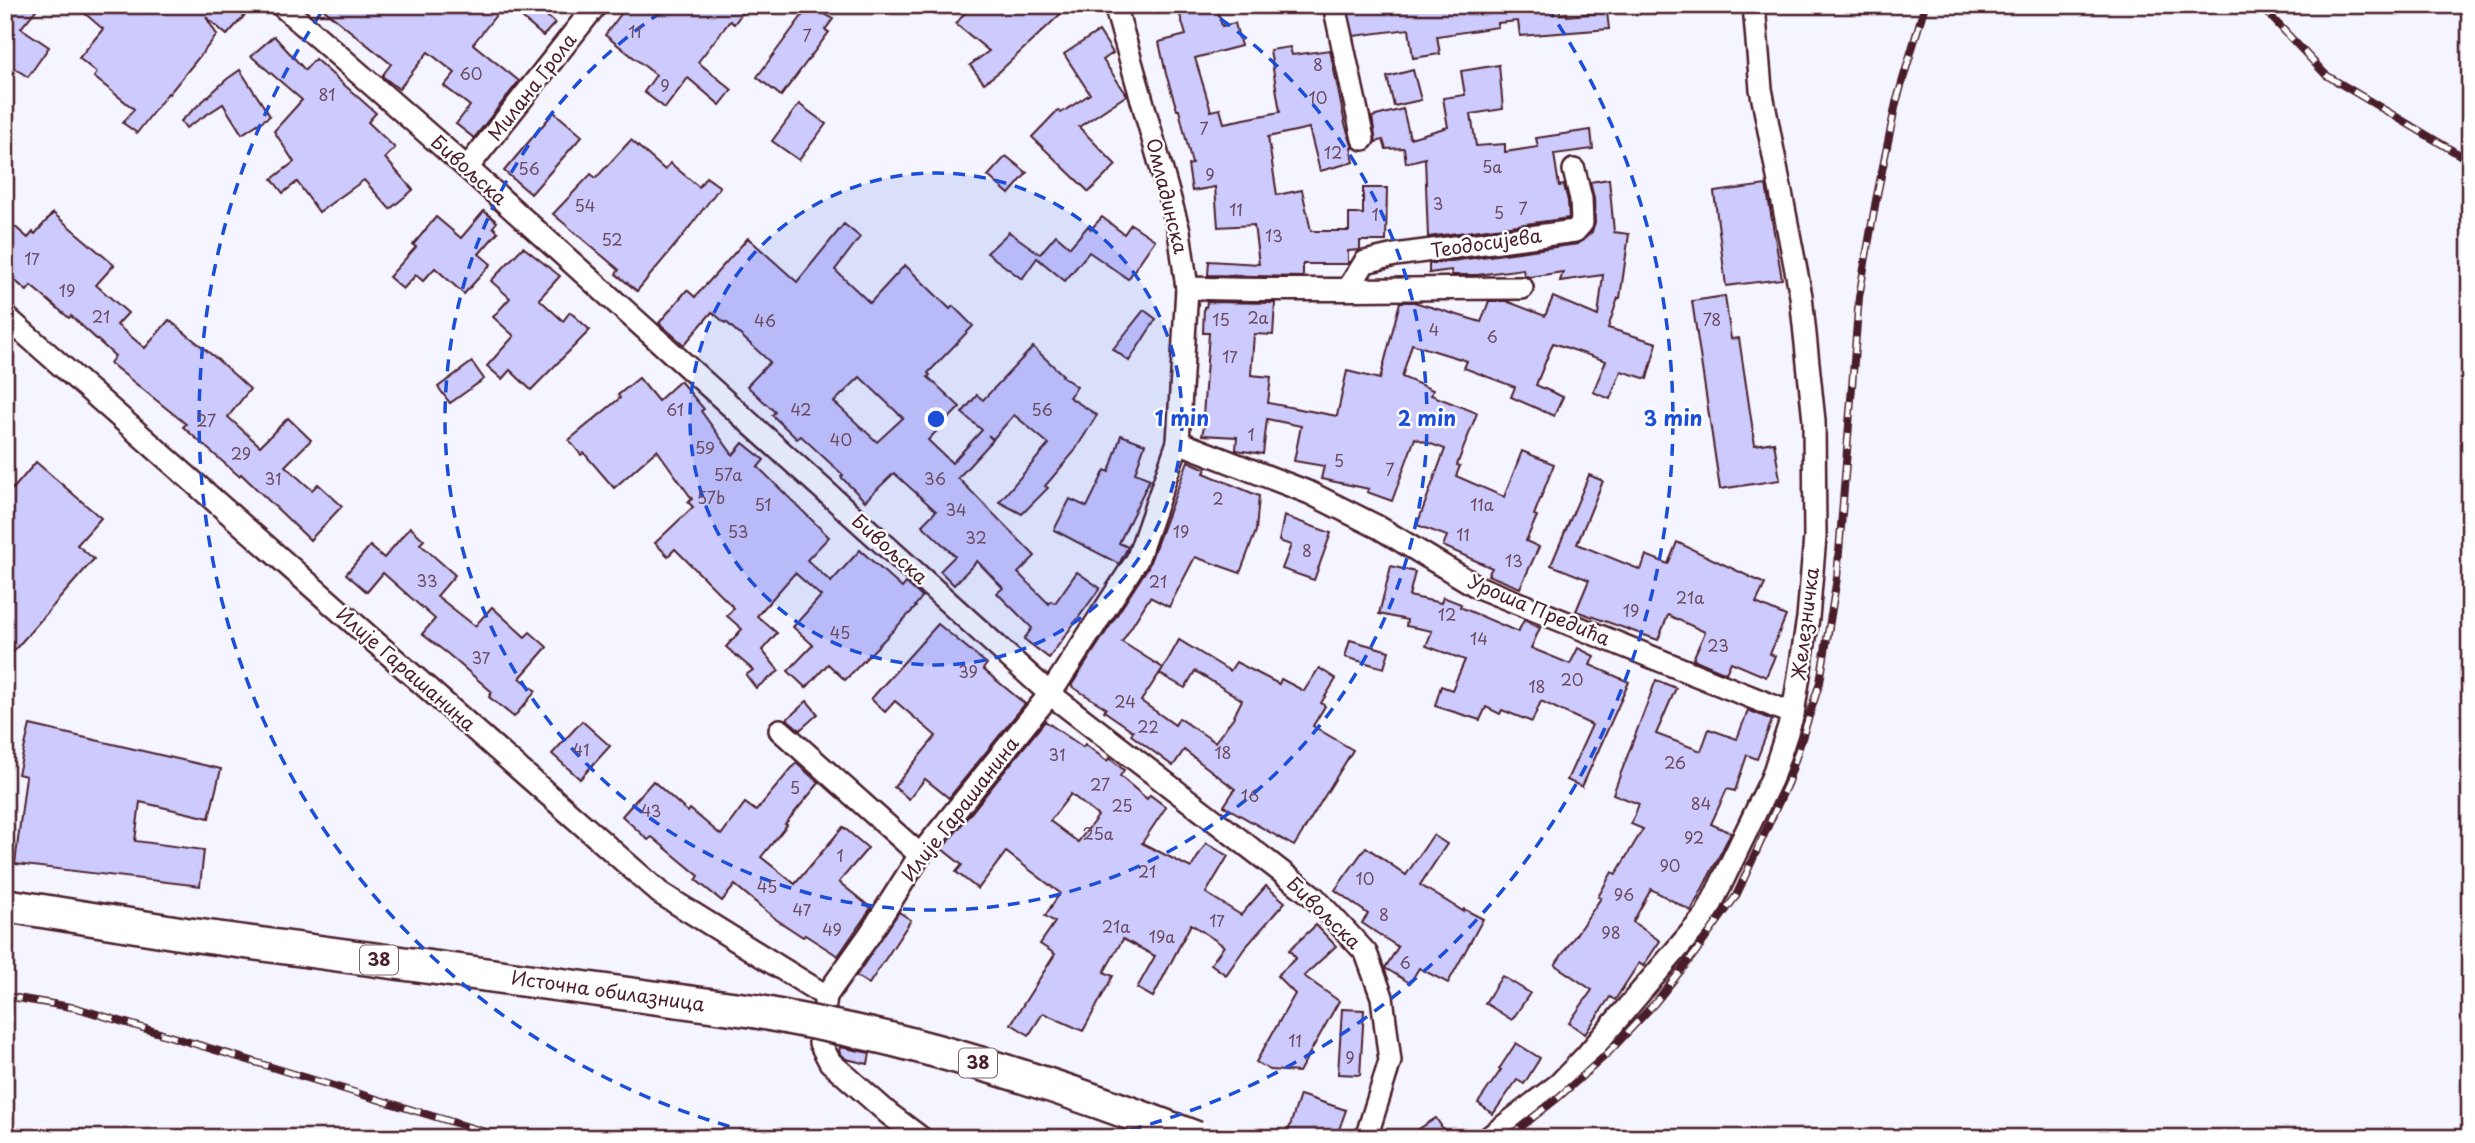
<svg xmlns="http://www.w3.org/2000/svg" width="2475" height="1143" viewBox="0 0 2475 1143" font-family="'Playpen Sans',sans-serif">
<rect width="100%" height="100%" fill="#f5f5ff"/>
<filter id="ink" filterUnits="userSpaceOnUse"><feTurbulence type="fractalNoise" baseFrequency=".0143" numOctaves="2"/><feDisplacementMap in="SourceGraphic" scale="14" xChannelSelector="R" yChannelSelector="G"/><feConvolveMatrix kernelMatrix="1 2 1 2 8 2 1 2 1" color-interpolation-filters="sRGB"/></filter>
<g filter="url(#ink)">
<g fill="#cdcbfd" stroke="#4a1f2b" stroke-width="2" fill-rule="evenodd">
<path d="M18 5H40L21 28 49 47 28 77 5 62V17L7 19Z"/>
<path d="M75 5H254L227 35 206 17 217 35 169 94 168 93 137 133 123 123 134 109 94 77 97 73 79 58 103 29Z"/>
<path d="M318 5H504L473 44 519 81 474 138 456 124 470 106 444 86 455 73 428 52 399 89 382 76 391 64Z"/>
<path d="M507 5H534L555 23 543 36Z"/>
<path d="M628 5H748L734 24 730 21 698 62 732 90 720 105 688 78 665 108 644 92 656 75 605 35Z"/>
<path d="M810 5 833 19 825 30 829 32 781 96 757 77Z"/>
<path d="M971 5H1070L999 72 984 83 970 65 989 51 956 24Z"/>
<path d="M1177 5H1216L1222 26 1235 23 1241 46 1195 58 1211 111 1220 109 1224 123 1280 112 1270 50 1290 47 1292 55 1330 50 1345 124 1353 148H1351L1354 162 1320 171 1309 128 1268 137 1277 195 1302 190 1311 231H1349V214H1363V188H1387L1386 241H1360V250L1348 251V264H1303V277L1208 275 1209 261 1259 264 1254 225 1218 227 1215 187 1192 191 1188 165 1192 164 1179 110H1177L1166 74 1159 42 1186 35Z"/>
<path d="M1347 5H1475L1476 10 1502 5H1559L1560 14 1567 13V16L1607 12 1609 29 1520 36 1518 21 1498 23V27L1437 36 1440 54 1413 58 1409 29 1354 36Z"/>
<path d="M1099 31 1113 53 1103 60 1127 95 1079 127 1116 165 1089 192 1032 137 1058 110 1061 113 1090 94 1064 54Z"/>
<path d="M274 36 305 70 315 59 376 113 368 122 395 148 385 158 413 190 390 209 364 180 319 212 297 182 283 193 272 179 294 162 274 131 302 100 251 56Z"/>
<path d="M1499 65 1503 109 1471 114 1476 146 1505 144V152L1538 147 1536 138 1591 130 1593 149 1554 154 1559 186 1564 185 1568 201 1569 218 1428 237 1425 158 1406 163 1404 148 1386 149 1383 140 1376 142 1372 117 1403 109 1410 138 1448 127 1443 98 1465 95 1461 71Z"/>
<path d="M240 70 270 116 242 134 223 104 186 128 181 121 227 79Z"/>
<path d="M1413 70 1421 100 1394 106 1387 77Z"/>
<path d="M799 104 826 124 799 160 772 141Z"/>
<path d="M554 112 582 136 531 194 504 171Z"/>
<path d="M631 140 665 170 670 163 699 187 706 177 720 187 682 237 637 291 616 274 619 270 553 214 591 174 596 178Z"/>
<path d="M1006 156 1027 173 1009 194 988 176Z"/>
<path d="M1609 179 1614 232 1629 234 1620 298H1618L1608 328 1657 343 1647 379 1621 371 1610 399 1593 392 1606 361 1553 343 1536 385 1563 397 1554 416 1511 397 1515 387 1464 368 1467 361 1412 344 1402 377 1433 390 1431 395 1477 413 1457 465 1460 466 1456 476 1504 497 1522 451 1554 464 1534 515 1537 516 1526 541 1539 547 1520 588 1488 575 1492 568 1443 546 1447 536 1417 525 1445 449 1415 438 1392 501 1367 492 1369 489 1321 479 1324 466 1294 461 1301 426 1267 419 1263 454 1236 450 1237 437 1202 435 1206 417 1203 416 1209 333H1203L1204 307H1206L1207 302 1275 303 1273 335 1254 334 1251 375 1271 377 1268 403 1337 416 1347 371 1380 379 1400 302H1414L1481 322 1489 301H1506L1545 316 1553 297 1598 316 1603 275 1560 281 1563 272 1529 277 1524 275 1523 269 1477 275H1452L1451 270 1429 273V264L1578 244 1592 232 1595 223 1594 198 1590 182Z"/>
<path d="M1766 185 1782 279 1726 286 1714 192Z"/>
<path d="M484 211 497 222 493 227 498 232 479 254 491 264 464 294 435 268 423 281 416 275 403 289 389 277 416 247 413 245 436 217 461 238Z"/>
<path d="M53 213 114 265 96 285 128 313 117 325 145 348 169 320 217 359 250 389 228 417 260 446 288 418 311 440 285 466 312 490 318 484 342 506 310 540 241 474 239 476 183 427 186 424 110 363 115 356 71 316 69 318 31 286 27 291 5 272V218L28 238 33 232 35 234Z"/>
<path d="M1102 217 1124 234 1131 224 1155 240 1128 279 1089 252 1065 281 1037 258 1022 279 987 253 1009 232 1040 254 1056 235 1070 247 1088 226 1091 229Z"/>
<path d="M844 224 860 237 835 270 870 303 905 265 950 309 953 306 973 326 928 373 930 375 928 377 960 407 928 440 952 463 982 430 962 413 977 395 983 400 1033 347 1063 375 1062 376 1077 387 1069 397 1097 415 1074 452 1045 486 1048 488 1022 514 999 502 1049 444 1014 415 993 439 988 435 993 440 958 478 1035 556 1018 573 1049 604 1051 601 1055 603 1077 572 1100 588 1049 658 1024 639 1032 628 997 593 1003 588 977 561 954 585 940 571 955 556 922 525 936 511 894 473 865 501 841 477 843 475 801 436 797 439 772 415 775 412 747 386 770 362 726 322 725 323 712 312 684 345 659 323 687 290 695 297 748 238 797 282ZM860 377 903 418 877 442 834 402Z"/>
<path d="M523 247 560 276 539 299 563 321 570 312 590 330 531 390 510 370 502 379 487 366 514 336 493 317 510 298 491 281Z"/>
<path d="M1725 296 1731 339 1739 338 1755 445 1774 442 1780 480 1720 489 1692 301Z"/>
<path d="M1144 310 1156 319 1129 361 1113 349Z"/>
<path d="M472 362 484 379 450 403 438 387Z"/>
<path d="M639 378 658 401 680 381 704 409 701 411 733 455 743 443 764 460 758 467 829 537 807 560 831 582 860 550 902 588 906 583 922 597 915 606 916 607 845 680 828 664 806 688 788 671 813 645 793 627 821 596 795 573 757 616 777 633 762 650 779 671 756 688 746 675 753 670 726 647 742 629 727 616 734 608 675 549 668 556 655 543 693 507 688 502 692 499 657 450 614 488 584 453 581 455 569 440 620 398 618 395Z"/>
<path d="M1121 435 1145 444 1135 473 1150 479 1119 543 1128 547 1119 564 1054 530 1070 499 1087 507 1105 470 1109 472Z"/>
<path d="M1188 461 1206 469 1204 473 1259 496 1256 531 1240 573 1195 557 1169 607 1150 597 1122 642 1163 668 1141 701 1175 725 1179 718 1215 742 1233 718 1242 700 1195 671 1185 688 1160 674 1179 640 1230 671 1236 662 1279 684 1281 679 1304 691 1319 668 1336 679 1321 703 1325 706 1313 726 1353 750 1294 846 1224 806 1235 789 1184 750 1173 766 1131 735 1133 731 1104 711 1106 708 1071 686 1148 567Z"/>
<path d="M36 462 101 518 77 545 94 559 5 661V482L13 489Z"/>
<path d="M1589 475 1603 481 1577 544 1641 570 1646 555 1668 564 1677 542 1765 584 1756 603 1786 616 1770 654 1775 656 1766 677 1731 662 1726 673 1693 659 1705 632 1668 615 1658 640 1576 611 1589 580 1551 565Z"/>
<path d="M1284 516 1331 533 1314 580 1282 569 1291 545 1279 541Z"/>
<path d="M410 527 424 540 420 544 455 575 437 596 475 626 492 607 525 637 530 632 547 647 520 678 536 691 514 717 489 697 492 692 448 654 422 634 435 619 383 573 367 592 346 574 370 546 384 558Z"/>
<path d="M1391 566 1415 572 1409 596 1441 603 1443 597 1461 604 1460 607 1518 632 1524 620 1540 628 1531 648 1570 664 1578 648 1594 656 1590 665 1629 682 1582 787 1567 780 1592 725 1541 701 1532 722 1502 710 1500 714 1486 707 1480 720 1435 706 1441 686 1452 690 1465 660 1426 646 1432 631 1406 626 1407 620 1379 614Z"/>
<path d="M938 624 987 664 983 669 1025 704 949 798 925 779 909 799 894 787 936 736 895 701 885 712 871 699Z"/>
<path d="M1350 640 1389 651 1384 668 1345 657Z"/>
<path d="M1656 680 1676 688 1656 734 1701 751 1709 729 1737 739 1748 710 1772 720 1757 759 1747 755 1735 791 1727 789 1711 824 1731 833 1691 911 1651 889 1633 922 1660 941 1643 966 1639 963 1615 1000 1610 997 1585 1034 1569 1023 1592 990 1555 965 1601 898 1598 897 1612 872 1616 874 1643 829 1631 824 1639 804 1613 794Z"/>
<path d="M807 701 818 714 800 730 787 719Z"/>
<path d="M582 721 610 746 580 779 552 754Z"/>
<path d="M1045 721 1083 747 1085 744 1107 761 1109 758 1124 770 1120 776 1147 799 1150 795 1166 807 1142 843 1191 868 1206 843 1228 856 1206 893 1241 915 1266 886 1285 902 1244 949 1226 975 1211 964 1224 946 1191 924 1153 997 1137 988 1155 956 1123 939 1104 972 1113 976 1083 1031 1043 1013 1029 1035 1011 1024 1055 954 1040 944 1055 922 1045 916 1060 893 1006 852 978 889 956 872 962 865 942 849ZM1071 794 1098 816 1078 842 1050 821Z"/>
<path d="M30 725 221 769 209 818 140 802 135 841 204 850 200 886 15 864 26 776 18 774Z"/>
<path d="M796 763 819 783 785 824 787 825 761 857 795 884 843 827 868 848 839 882 871 908 838 956 805 935 803 937 777 920 735 885 722 901 696 880 699 876 652 837 648 840 622 816 653 781 688 812 690 809 721 835 745 803 756 811Z"/>
<path d="M1433 835 1447 844 1420 885 1463 911 1464 909 1483 919 1448 983 1419 968 1410 983 1385 968 1398 947 1362 923 1368 914 1335 890 1366 847 1406 875Z"/>
<path d="M899 912 911 920 869 984 856 976Z"/>
<path d="M1316 925 1336 946 1304 976 1339 1001 1299 1072 1270 1070 1256 1062 1295 994 1277 976 1296 958 1289 950Z"/>
<path d="M1502 976 1530 993 1512 1020 1485 1003Z"/>
<path d="M1342 1009 1364 1010 1360 1075 1338 1074Z"/>
<path d="M1516 1043 1540 1058 1524 1084 1517 1080 1493 1114 1478 1103 1501 1070 1499 1069Z"/>
<path d="M840 1047 870 1053 868 1064 846 1059 839 1052Z"/>
<path d="M1300 1095 1346 1110 1336 1138H1286Z"/>
<path d="M1436 1118 1449 1138H1405Z"/>
</g>
<g fill="none" stroke-linecap="round" stroke-linejoin="round">
<g stroke="#4a1f2b" stroke-width="26">
<g id="street">
<path d="M281 5 467 168 1050 694 1314 897 1366 953 1382 997 1390 1061 1366 1138"/>
<path d="M1334 5 1363 139"/>
<path d="M467 168 596 5"/>
<path d="M1187 288C1299 292 1410 288 1522 288"/>
<path d="M1348 289 1365 262 1395 255 1575 231 1582 223 1581 199 1574 170"/>
<path d="M5 316 660 893 826 996"/>
<path d="M1178 442 1310 493 1378 527 1478 587 1793 714"/>
<path d="M780 730 920 855"/>
<path d="M921 1138 889 1114 830 1062 820 1043 826 996 870 934 920 855 1050 694 1137 560 1178 442 1187 288 1179 231 1115 5"/>
<path d="M1488 1138 1559 1084 1586 1056 1706 915 1772 778 1793 714 1808 618 1815 537 1814 421 1801 296 1761 89 1754 5"/>
</g>
</g>
<g stroke="#4a1f2b" stroke-width="37">
<path id="primary" d="M5 905 186 934 754 1011"/>
</g>
<use href="#street" stroke="#fff" stroke-width="21"/>
<use href="#primary" stroke="#fff" stroke-width="32"/>
<g stroke="#4a1f2b" stroke-width="8">
<g id="rail">
<path d="M2260 5 2326 75 2470 161"/>
<path d="M5 996 77 1008 505 1138"/>
<path d="M1507 1138 1560 1096 1607 1054 1655 1003 1695 953 1736 896 1788 782 1820 682 1837 578 1859 297 1876 200 1896 103 1925 5"/>
</g>
</g>
<use href="#rail" stroke="#fff" stroke-width="5" stroke-dasharray="16" stroke-linecap="butt"/>
<g stroke="#4a1f2b" stroke-width="37" stroke-linecap="butt">
<path id="primary-bridge" d="M754 1011C804 1021 856 1030 906 1043 1004 1068 1101 1101 1196 1138"/>
</g>
<use href="#primary-bridge" stroke="#fff" stroke-width="32"/>
</g>
</g>
<circle cx="936" cy="419" r="246" fill="#1d4ed8" fill-opacity=".12"/>
<g fill="none" stroke="#1d4ed8" stroke-width="3.5" stroke-dasharray="12 9">
<circle cx="936" cy="419" r="246"/>
<path d="M1203 7A491 491 0 1 1 669 7"/>
<path d="M770 1137A737 737 0 0 1 325 7M1547 7A737 737 0 0 1 1102 1137"/>
</g>
<g text-anchor="middle" stroke-width="5" stroke-linejoin="round" paint-order="stroke">
<g font-size="16" fill="#6b4a60">
<text x="635" y="38">11</text>
<text x="807" y="42">7</text>
<text x="1318" y="71">8</text>
<text x="471" y="80">60</text>
<text x="665" y="92">9</text>
<text x="327" y="101">81</text>
<text x="1318" y="104">10</text>
<text x="1204" y="135">7</text>
<text x="1333" y="159">12</text>
<text x="1492" y="173">5a</text>
<text x="529" y="175">56</text>
<text x="1210" y="181">9</text>
<text x="1438" y="210">3</text>
<text x="585" y="212">54</text>
<text x="1523" y="215">7</text>
<text x="1236" y="216">11</text>
<text x="1499" y="219">5</text>
<text x="1375" y="221">1</text>
<text x="1274" y="242">13</text>
<text x="612" y="246">52</text>
<text x="32" y="265">17</text>
<text x="67" y="297">19</text>
<text x="101" y="323">21</text>
<text x="1258" y="324">2a</text>
<text x="1221" y="326">15</text>
<text x="1712" y="326">78</text>
<text x="765" y="327">46</text>
<text x="1434" y="336">4</text>
<text x="1492" y="343">6</text>
<text x="1230" y="363">17</text>
<text x="675" y="416">61</text>
<text x="801" y="416">42</text>
<text x="1042" y="416">56</text>
<text x="206" y="427">27</text>
<text x="1251" y="441">1</text>
<text x="841" y="446">40</text>
<text x="705" y="454">59</text>
<text x="241" y="460">29</text>
<text x="1339" y="467">5</text>
<text x="1390" y="476">7</text>
<text x="728" y="481">57a</text>
<text x="273" y="485">31</text>
<text x="935" y="485">36</text>
<text x="711" y="504">57b</text>
<text x="1218" y="505">2</text>
<text x="763" y="511">51</text>
<text x="1482" y="511">11a</text>
<text x="956" y="516">34</text>
<text x="738" y="538">53</text>
<text x="1181" y="538">19</text>
<text x="1463" y="541">11</text>
<text x="976" y="544">32</text>
<text x="1307" y="557">8</text>
<text x="1514" y="567">13</text>
<text x="427" y="587">33</text>
<text x="1158" y="588">21</text>
<text x="1690" y="604">21a</text>
<text x="1631" y="617">19</text>
<text x="1447" y="621">12</text>
<text x="840" y="639">45</text>
<text x="1479" y="645">14</text>
<text x="1718" y="652">23</text>
<text x="481" y="664">37</text>
<text x="968" y="678">39</text>
<text x="1572" y="686">20</text>
<text x="1537" y="693">18</text>
<text x="1125" y="708">24</text>
<text x="1148" y="733">22</text>
<text x="581" y="756">41</text>
<text x="1223" y="759">18</text>
<text x="1057" y="761">31</text>
<text x="1675" y="769">26</text>
<text x="1100" y="791">27</text>
<text x="795" y="794">5</text>
<text x="1250" y="802">16</text>
<text x="1701" y="810">84</text>
<text x="1122" y="812">25</text>
<text x="651" y="817">43</text>
<text x="1098" y="840">25a</text>
<text x="1694" y="844">92</text>
<text x="840" y="862">1</text>
<text x="1670" y="872">90</text>
<text x="1147" y="878">21</text>
<text x="1365" y="885">10</text>
<text x="767" y="893">45</text>
<text x="1624" y="901">96</text>
<text x="802" y="916">47</text>
<text x="1384" y="921">8</text>
<text x="1217" y="927">17</text>
<text x="1116" y="933">21a</text>
<text x="832" y="936">49</text>
<text x="1611" y="939">98</text>
<text x="1162" y="943">19a</text>
<text x="1405" y="969">6</text>
<text x="1295" y="1047">11</text>
<text x="1350" y="1064">9</text>
</g>
<g fill="#fff" stroke="#80626b" stroke-width="2">
<rect x="360" y="945.5" width="38" height="29" rx="5"/>
<rect x="959" y="1048.5" width="38" height="29" rx="5"/>
</g>
<g font-size="18" font-weight="bold" fill="#4a1f2b">
<text x="379" y="966">38</text>
<text x="978" y="1069">38</text>
</g>
<g font-size="19" fill="#4a1f2b" stroke="#fff">
<text transform="translate(532 87) rotate(-52)" y="7">Милана Грола</text>
<text transform="translate(469 170) rotate(42)" y="7">Бивољска</text>
<text transform="translate(1167 196) rotate(76)" y="7">Омладинска</text>
<text transform="translate(1486 243) rotate(-8)" y="7">Теодосијева</text>
<text transform="translate(890 549) rotate(42)" y="7">Бивољска</text>
<text transform="translate(1539 610) rotate(23)" y="7">Уроша Предића</text>
<text transform="translate(1805 624) rotate(-83)" y="7">Железничка</text>
<text transform="translate(406 669) rotate(41)" y="7">Илије Гарашанина</text>
<text transform="translate(960 809) rotate(-52)" y="7">Илије Гарашанина</text>
<text transform="translate(1324 913) rotate(44)" y="7">Бивољска</text>
<text transform="translate(608 991) rotate(8)" y="7">Источна обилазница</text>
</g>
</g>
<circle cx="936" cy="419" r="10" fill="#1d4ed8" stroke="#fff" stroke-width="3.5"/>
<g font-size="21" text-anchor="middle" font-weight="bold" fill="#1d4ed8" stroke="#fff" stroke-width="5" stroke-linejoin="round" paint-order="stroke">
<text x="1182" y="426">1 min</text>
<text x="1427" y="426">2 min</text>
<text x="1673" y="426">3 min</text>
</g>
<rect width="2475" height="1143" fill="none" stroke="#fff" stroke-width="28"/>
<rect x="14" y="14" width="2447" height="1115" fill="none" stroke="#4a1f2b" stroke-width="2.5" filter="url(#ink)"/>
</svg>
